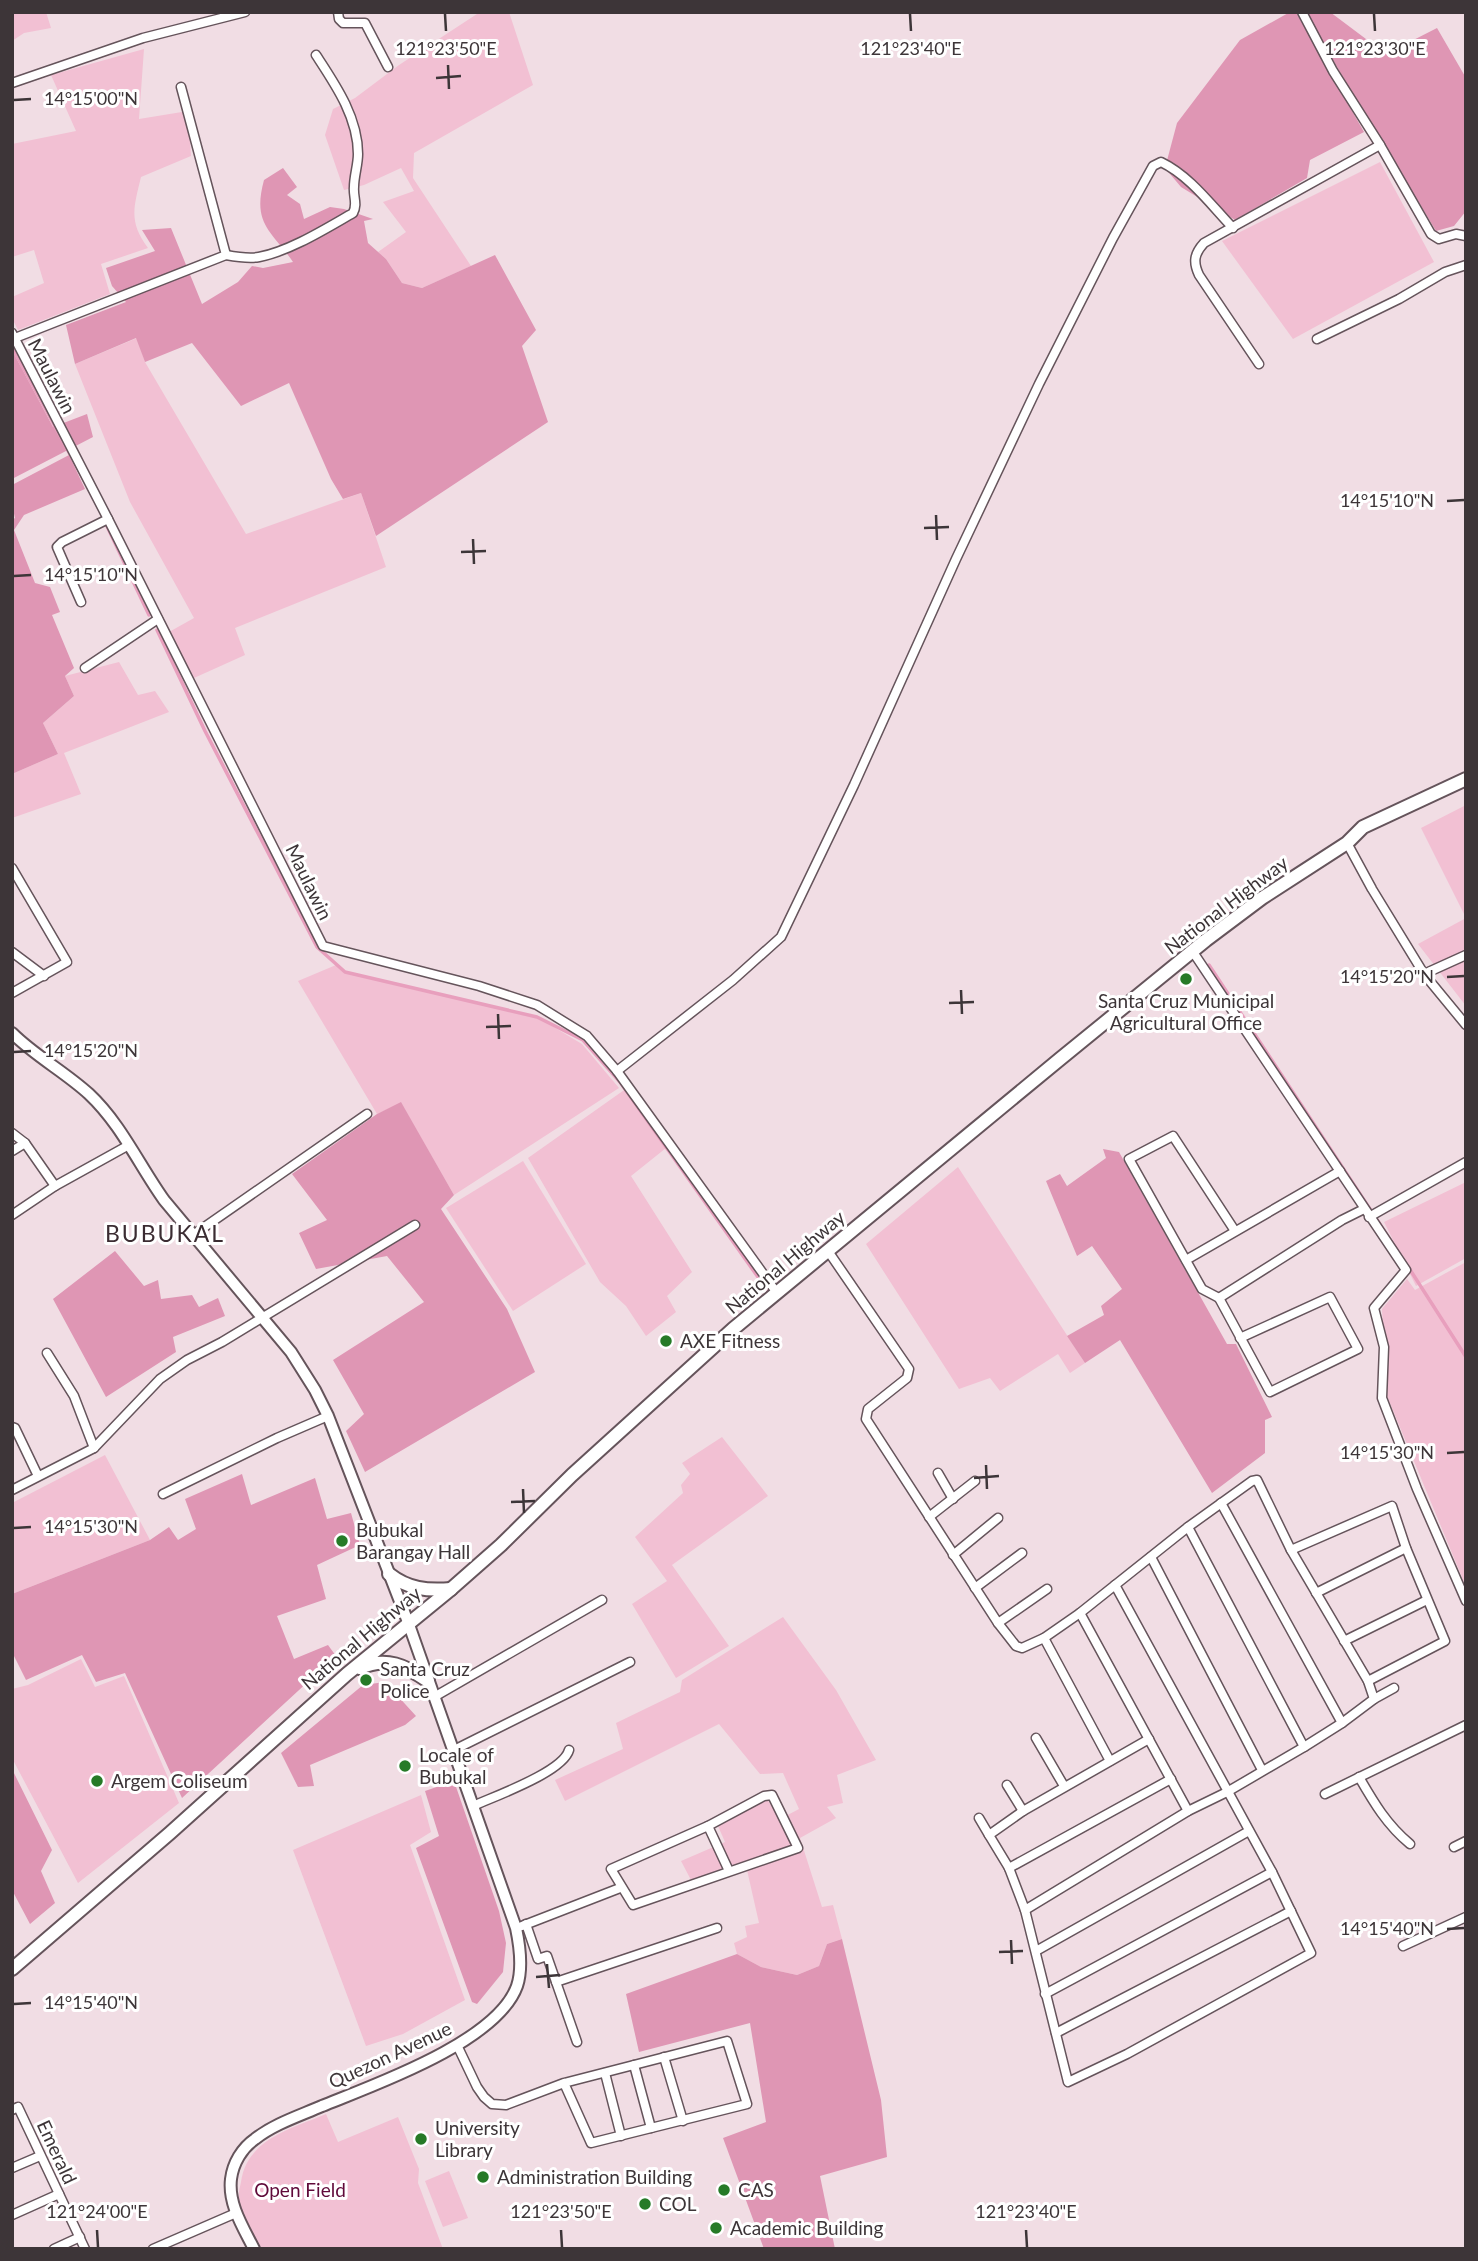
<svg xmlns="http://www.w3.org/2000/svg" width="1478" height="2261" viewBox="0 0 1478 2261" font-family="Lato,sans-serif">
<rect width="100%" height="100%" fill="#f1dde4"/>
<g fill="#f2c0d3">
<path d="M12 12H46L51 28 24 33 12 41Z"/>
<path d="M480 12H509L533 85 414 153 413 178 471 266 422 288 402 283 386 259 378 252 406 232 383 202 414 191 401 168 364 185 344 190 325 135 333 109 355 98 399 65Z"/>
<path d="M144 49 139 119 188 111 191 156 141 177C134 207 128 221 148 248L101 264 110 294 18 330 12 318V297L44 283 34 250 12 257V144L76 131 51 75Z"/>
<path d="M1380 162 1434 262 1293 339 1222 241Z"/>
<path d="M137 338 145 362 246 534 361 493 386 567 235 628 245 655 194 678 169 632 194 618 130 502 75 364Z"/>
<path d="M119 662 138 695 155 691 169 712 64 753 81 794 12 818V774L58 754 43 723 74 696 65 676Z"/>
<path d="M1466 805V1006L1418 944 1466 918 1421 828Z"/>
<path d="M336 965 345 972 537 1017 582 1044 619 1088 454 1195 401 1103 377 1114 298 981Z"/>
<path d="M627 1088 666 1148 631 1176 692 1272 667 1296 676 1312 646 1336 626 1306 600 1282 528 1158Z"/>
<path d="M523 1161 586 1264 513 1311 446 1208Z"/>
<path d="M958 1167 1085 1363 1070 1373 1058 1354 1000 1391 990 1378 959 1389 866 1244Z"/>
<path d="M1466 1182V1258L1416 1286 1384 1222Z"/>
<path d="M1466 1262V1587L1387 1396 1382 1309 1407 1279 1415 1290Z"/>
<path d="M722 1437 768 1496 672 1565 729 1646 676 1678 632 1604 667 1581 635 1537 683 1493 681 1485 690 1474 682 1463Z"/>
<path d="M105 1455 150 1540 12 1594V1503Z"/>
<path d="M783 1617 836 1690 876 1760 837 1775 843 1803 827 1807 836 1818 800 1838 822 1907 833 1905 842 1939 827 1944 819 1966 797 1975 761 1967 737 1954 734 1943 747 1937 745 1926 759 1923 747 1870 691 1880 681 1861 725 1842 718 1826 767 1799 780 1819 799 1809 783 1773 760 1774 719 1724 565 1801 555 1780 623 1749 616 1723 680 1692 682 1680Z"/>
<path d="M81 1659 95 1687 124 1676 179 1803 78 1883 12 1758V1689L28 1685Z"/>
<path d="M421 1795 431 1832 410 1845 465 2000 403 2034 366 2046 293 1850Z"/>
<path d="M326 2114 338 2142 398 2117 419 2169 418 2183 443 2249H261C253 2233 241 2215 239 2198 238 2193 240 2187 241 2182 247 2139 291 2129 326 2114Z"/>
<path d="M449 2171 468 2218 443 2227 425 2181Z"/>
</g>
<g fill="#df96b4">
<path d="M1290 12H1296L1364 132 1310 160 1307 178 1235 220 1181 187 1165 168 1177 123 1240 40Z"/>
<path d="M1307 12H1330L1386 54 1437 28 1466 78V211L1454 226 1436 231 1338 69Z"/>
<path d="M283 168 297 187 287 195 300 204 304 219 330 207 344 209 373 219 364 221 368 243 386 259 402 283 422 288 495 255 536 330 522 346 548 422 376 536 361 493 343 499 331 479 289 383 241 406 192 343 145 362 136 338 75 364 66 325 126 302 112 286 106 268 155 251 142 230 171 228 202 304 238 282 252 266 263 268 293 262C271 230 252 224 264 180Z"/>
<path d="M12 350 53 427 87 414 93 437 12 479Z"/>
<path d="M69 455 85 489 24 515 14 530 35 583 50 587 60 612 52 615 74 668 65 676 74 696 43 723 58 754 12 774V520L15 518 12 505V485Z"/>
<path d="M401 1102 454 1195 441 1209 507 1309 535 1372 365 1472 346 1431 364 1414 333 1360 424 1302 387 1256 316 1269 299 1233 327 1220 292 1174 377 1114Z"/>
<path d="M1103 1149 1119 1152 1227 1344H1236L1272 1417 1265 1420V1453L1212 1493 1120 1340 1085 1363 1067 1336 1104 1315 1101 1306 1122 1289 1092 1246 1077 1256 1046 1181 1060 1174 1067 1186 1106 1158Z"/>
<path d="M115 1251 144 1286 158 1280 161 1299 192 1295 199 1307 218 1298 225 1316 173 1337 176 1352 106 1397 53 1299Z"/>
<path d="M242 1474 251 1505 315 1478 327 1519 351 1513 360 1545 317 1565 326 1599 277 1616 294 1659 328 1645 336 1656 182 1798 125 1673 96 1682 82 1655 26 1680 12 1652V1594L150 1540 169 1527 178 1540 196 1529 185 1499Z"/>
<path d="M385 1682 416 1716 405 1725 310 1765 314 1786 298 1787 281 1753 363 1685Z"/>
<path d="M12 1769 52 1850 41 1871 55 1903 30 1924 12 1890Z"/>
<path d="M454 1781 499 1911 506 1943 503 1972 477 2004 472 2002 416 1848 439 1836 425 1791Z"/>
<path d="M842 1939 881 2100 887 2157 820 2176 835 2249H764L723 2138 766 2122 750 2023 639 2052 626 1994 737 1954 761 1967 797 1975 819 1966 827 1944Z"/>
</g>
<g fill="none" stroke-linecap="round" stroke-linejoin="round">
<g stroke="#e89fbd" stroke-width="3.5">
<path d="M12 347 86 484"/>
<path d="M105 522 149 615"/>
<path d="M157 630 205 731 317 947 345 972 537 1017 583 1040 620 1082 770 1294"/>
<path d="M1209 965 1397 1250"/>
<path d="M1409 1268 1466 1357"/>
</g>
<g stroke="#65545b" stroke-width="11">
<g id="street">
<path d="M338 12 339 19 343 23H365L388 67"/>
<path d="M1302 12 1333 71 1380 145 1431 234 1439 239 1456 234 1466 236"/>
<path d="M12 83 143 38 245 12"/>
<path d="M226 255C237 257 249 259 259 257 290 251 325 229 353 213 358 204 353 197 354 187 354 176 358 165 358 154 358 117 335 84 316 55"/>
<path d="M12 333 108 519 323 946 479 986 537 1005 587 1036 617 1071 777 1293"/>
<path d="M15 338 226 255 181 87"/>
<path d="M1317 339 1399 299 1445 272 1466 265"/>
<path d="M1259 364 1199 275C1193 262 1194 254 1204 243L1380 145"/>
<path d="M81 602 57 547 62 542 108 519"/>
<path d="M85 668 158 619"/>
<path d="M1347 843 1372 889 1424 974 1466 1025"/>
<path d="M12 868 67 962 12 993"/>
<path d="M12 952 44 976"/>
<path d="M1193 952 1406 1270 1374 1308 1384 1347 1382 1398 1417 1489 1466 1601"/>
<path d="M1424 974 1466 955"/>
<path d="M617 1071 733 980 781 937 854 785 956 559 1039 384 1113 238 1153 166 1161 162C1190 176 1211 205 1233 228"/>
<path d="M12 1133 25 1143 55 1186"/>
<path d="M12 1151 25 1143"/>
<path d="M12 1215 55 1186 129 1145"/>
<path d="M1369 1217 1466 1162"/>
<path d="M1235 1231 1173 1136 1129 1159 1202 1289 1219 1298 1270 1392 1358 1349 1330 1297 1240 1338"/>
<path d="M193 1235 367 1114"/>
<path d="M828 1251 909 1369 907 1378 868 1409 866 1419 998 1623 1016 1646 1022 1648 1044 1638 1080 1613 1188 1527 1252 1481 1257 1480 1291 1550 1368 1681 1374 1699 1342 1723 1304 1747 1227 1792 1188 1811 1025 1910"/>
<path d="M1186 1260 1340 1171"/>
<path d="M1219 1298 1342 1220 1364 1209"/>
<path d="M47 1353 74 1396 94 1448"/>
<path d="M12 1427 15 1428 38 1476"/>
<path d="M938 1473 953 1499"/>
<path d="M12 1490 94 1448 160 1379 187 1360 222 1342 415 1225"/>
<path d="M163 1494 277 1438 328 1416"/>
<path d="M1221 1503 1342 1723"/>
<path d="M929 1517 975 1481"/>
<path d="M1188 1527 1304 1747"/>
<path d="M1291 1550 1392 1506 1406 1548 1445 1641 1368 1681"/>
<path d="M953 1555 998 1518"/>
<path d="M1151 1557 1262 1770"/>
<path d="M1115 1585 1272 1872 1311 1953 1127 2054 1068 2082 1025 1910 1009 1868 989 1835 1023 1811 1149 1739"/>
<path d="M975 1588 1022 1553"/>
<path d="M1316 1593 1406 1548"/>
<path d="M1080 1613 1188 1811"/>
<path d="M998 1623 1047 1589"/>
<path d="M1044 1638 1110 1761"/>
<path d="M1344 1641 1427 1600"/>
<path d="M434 1697 602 1600"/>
<path d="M1374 1699 1394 1688"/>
<path d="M1036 1738 1064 1786"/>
<path d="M452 1751 630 1662"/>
<path d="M1359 1777C1374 1803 1387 1825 1410 1844"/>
<path d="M1007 1785 1023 1811"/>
<path d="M1325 1794 1466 1725"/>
<path d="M772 1795 798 1848 633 1905 611 1869 708 1826 764 1796Z"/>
<path d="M473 1806C495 1796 563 1772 569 1750"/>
<path d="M979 1818 989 1835"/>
<path d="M708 1826 729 1871"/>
<path d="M1454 1847 1466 1841"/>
<path d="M1009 1868 1171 1779"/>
<path d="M526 1924 538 1959 547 1956 577 2042"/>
<path d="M522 1926 620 1888"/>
<path d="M1403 1946 1466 1917"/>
<path d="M1036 1951 1249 1831"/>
<path d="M556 1982 717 1928"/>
<path d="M1045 1994 1272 1872"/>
<path d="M1056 2033 1291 1911"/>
<path d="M457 2045 477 2087 484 2097 492 2104 506 2105 564 2083 727 2041 747 2104 591 2143 564 2083"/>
<path d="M664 2057 683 2121"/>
<path d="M634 2065 651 2128"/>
<path d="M605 2073 621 2136"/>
<path d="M12 2110 18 2107 85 2249"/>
<path d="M12 2168 40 2156"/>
<path d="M12 2215 59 2194"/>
<path d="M54 2249 80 2237"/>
<path d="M153 2249 236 2213"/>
</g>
</g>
<g stroke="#65545b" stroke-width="14">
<path id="secondary" d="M12 1033C35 1056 65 1072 89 1094 121 1124 139 1165 164 1200L291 1352 315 1390 328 1416 408 1622 516 1928C520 1947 523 1968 517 1986 497 2042 374 2085 322 2106 299 2116 274 2124 255 2139 242 2148 233 2163 231 2179 228 2204 243 2227 254 2249"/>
</g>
<g stroke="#65545b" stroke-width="16">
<g id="primary">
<path d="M389 1574C408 1589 427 1591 451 1589"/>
<path d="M360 1668C386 1656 406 1666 428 1681"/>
<path d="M12 1969 170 1833 347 1674 451 1589 501 1545 572 1475 733 1329 1060 1059 1206 940 1262 898 1347 843 1363 827 1466 779"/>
</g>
</g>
<use href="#street" stroke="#fff" stroke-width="8"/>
<use href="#secondary" stroke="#fff" stroke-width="10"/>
<use href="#primary" stroke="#fff" stroke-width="12"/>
</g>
<path fill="none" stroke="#3d3538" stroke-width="2.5" d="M445 14 446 31M910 14 911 31M1374 14 1375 31M448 65 449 89M436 78 461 76M14 100 31 99M1447 501 1464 500M936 515 937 540M924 528 949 527M473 539 474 564M461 552 486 551M14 576 31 575M1447 977 1464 976M961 990 962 1014M949 1003 974 1002M498 1014 499 1039M486 1027 511 1026M14 1052 31 1051M1447 1453 1464 1452M986 1465 987 1489M974 1478 999 1476M523 1489 524 1513M511 1502 535 1501M14 1528 31 1527M1447 1929 1464 1928M1011 1940 1012 1964M999 1952 1023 1951M547 1964 549 1988M536 1977 560 1975M14 2004 31 2003M97 2230 98 2247M561 2230 562 2247M1026 2230 1027 2247"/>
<g fill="#267a27" stroke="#fff" stroke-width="2.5">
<circle cx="1186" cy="979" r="7"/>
<circle cx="666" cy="1341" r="7"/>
<circle cx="342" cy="1541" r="7"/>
<circle cx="366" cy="1680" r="7"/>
<circle cx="405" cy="1766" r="7"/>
<circle cx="97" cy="1781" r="7"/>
<circle cx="421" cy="2139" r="7"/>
<circle cx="483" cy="2177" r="7"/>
<circle cx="724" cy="2190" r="7"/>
<circle cx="645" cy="2204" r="7"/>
<circle cx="716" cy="2228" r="7"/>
</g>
<g text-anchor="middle" stroke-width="6" stroke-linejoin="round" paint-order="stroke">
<g font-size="19" fill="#3d3538" stroke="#fff">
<text transform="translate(52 376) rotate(63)" y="7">Maulawin</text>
<text transform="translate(309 882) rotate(64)" y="7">Maulawin</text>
<text transform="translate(1226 905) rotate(-37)" y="7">National Highway</text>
<text transform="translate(785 1262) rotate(-40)" y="7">National Highway</text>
<text transform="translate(361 1638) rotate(-40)" y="7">National Highway</text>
<text transform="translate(390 2055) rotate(-25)" y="7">Quezon Avenue</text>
<text transform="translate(57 2152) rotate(65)" y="7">Emerald</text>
</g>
<g font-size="19" fill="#3d3538" stroke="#fff" text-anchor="start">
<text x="1186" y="1008" text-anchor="middle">Santa Cruz Municipal<tspan x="1186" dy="22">Agricultural Office</tspan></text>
<text x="680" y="1348">AXE Fitness</text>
<text x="356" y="1537">Bubukal<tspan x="356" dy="22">Barangay Hall</tspan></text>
<text x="380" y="1676">Santa Cruz<tspan x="380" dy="22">Police</tspan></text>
<text x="419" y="1762">Locale of<tspan x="419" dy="22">Bubukal</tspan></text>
<text x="111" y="1788">Argem Coliseum</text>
<text x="435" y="2135">University<tspan x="435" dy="22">Library</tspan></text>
<text x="497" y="2184">Administration Building</text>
<text x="738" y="2197">CAS</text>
<text x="659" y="2211">COL</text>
<text x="730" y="2235">Academic Building</text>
</g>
<g font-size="19" fill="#600a3a" stroke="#fff">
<text x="300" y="2197">Open Field</text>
</g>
<g font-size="23" letter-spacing="2" fill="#3b2c32" stroke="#fff">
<text x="165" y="1242">BUBUKAL</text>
</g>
</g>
<g font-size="18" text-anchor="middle" fill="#3d3538" stroke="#fff" stroke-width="6" stroke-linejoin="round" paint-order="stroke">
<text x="446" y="55">121°23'50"E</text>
<text x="911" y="55">121°23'40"E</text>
<text x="1375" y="55">121°23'30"E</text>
<text x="91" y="105">14°15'00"N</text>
<text x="1387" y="507">14°15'10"N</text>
<text x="91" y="581">14°15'10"N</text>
<text x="1387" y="983">14°15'20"N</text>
<text x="91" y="1057">14°15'20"N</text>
<text x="1387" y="1459">14°15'30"N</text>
<text x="91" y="1533">14°15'30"N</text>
<text x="1387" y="1935">14°15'40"N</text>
<text x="91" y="2009">14°15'40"N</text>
<text x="97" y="2218">121°24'00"E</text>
<text x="561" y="2218">121°23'50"E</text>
<text x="1026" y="2218">121°23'40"E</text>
</g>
<rect width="1478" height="2261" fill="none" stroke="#3d3538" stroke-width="28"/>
</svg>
